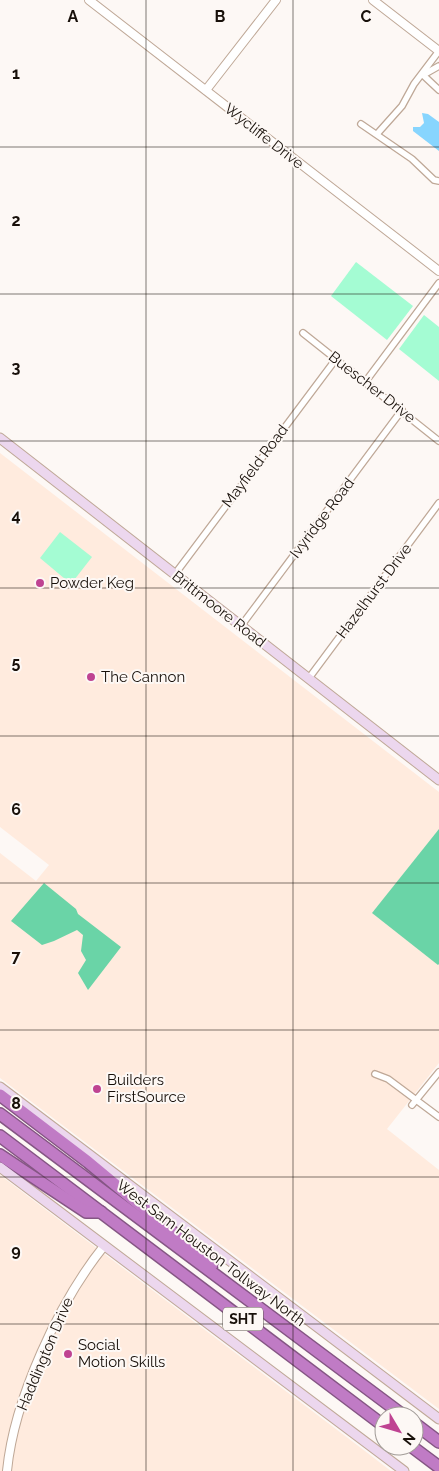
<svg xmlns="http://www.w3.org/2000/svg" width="439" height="1471" viewBox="0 0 439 1471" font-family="Raleway,sans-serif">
<rect width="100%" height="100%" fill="#fdf8f5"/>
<g fill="#ffebde">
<path d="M0 453 439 792V1063L387 1129 439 1170V1409L0 1078V853L36 881 49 865 0 827Z"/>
<path d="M0 1175 361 1448 391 1471H0Z"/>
</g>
<g fill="#a4fcd3">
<path d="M356 262 413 306 387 340 331 296Z"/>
<path d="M424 315 439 327V381L399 349Z"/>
<path d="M60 532 92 557 71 584 40 558Z"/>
</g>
<g fill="#6ad4a7">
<path d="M439 829V964L438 965 372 913Z"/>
<path d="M44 883 76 909 78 914 121 947 88 990 78 973 86 960 81 951 83 935 77 930 54 941 42 945 11 921Z"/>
</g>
<path fill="#87d5fe" d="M422 113 428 114 439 122V151L413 131V127H420L424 123Z"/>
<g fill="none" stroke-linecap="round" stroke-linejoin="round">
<g stroke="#bfa897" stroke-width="8">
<g id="minor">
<path d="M423 75 439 90"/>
<path d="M423 75 439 66"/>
<path d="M361 124 412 159 434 180 439 181"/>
<path d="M377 134 402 106 414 84 439 51"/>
<path d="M303 333 439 441"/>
<path d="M366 381 439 283"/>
<path d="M175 574 336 359"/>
<path d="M241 626 402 410"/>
<path d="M309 678 439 503"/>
<path d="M375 1074 388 1079 439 1117"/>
<path d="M412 1105 439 1072"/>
</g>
</g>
<g stroke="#bfa897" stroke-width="10">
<g id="tertiary">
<path d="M89 0 439 271"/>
<path d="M373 0 439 51"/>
<path d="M206 90 276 0"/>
<path d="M7 1471C14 1399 59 1302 104 1246"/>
</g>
</g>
<g stroke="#bfa897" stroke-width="11">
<g id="secondary">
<path d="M0 438 439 780"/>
<path d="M0 1087 439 1419"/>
<path d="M0 1167 404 1471"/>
</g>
</g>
<g stroke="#855684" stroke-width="14">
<g id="motorway">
<path d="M0 1095 88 1162 212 1265"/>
<path d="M0 1114 404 1416"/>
<path d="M0 1136 384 1426"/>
<path d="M0 1155 86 1212H101"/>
<path d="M414 1423 439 1442"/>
<path d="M411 1446 439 1467"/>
</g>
</g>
<use href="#minor" stroke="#fff" stroke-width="5.5"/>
<use href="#tertiary" stroke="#fff" stroke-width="8"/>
<use href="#secondary" stroke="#ecd7ee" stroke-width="9"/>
<use href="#motorway" stroke="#c07bc5" stroke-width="11"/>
</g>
<path fill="none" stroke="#18100a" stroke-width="1" stroke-opacity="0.55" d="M146 0V1471M293 0V1471M0 147H439M0 294H439M0 441H439M0 588H439M0 736H439M0 883H439M0 1030H439M0 1177H439M0 1324H439"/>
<g fill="#bf4392" stroke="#fdf8f5" stroke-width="2">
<circle cx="40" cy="583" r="5"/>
<circle cx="91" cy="677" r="5"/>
<circle cx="97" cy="1089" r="5"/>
<circle cx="68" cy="1354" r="5"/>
</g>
<g text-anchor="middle" stroke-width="4" stroke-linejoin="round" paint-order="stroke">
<rect fill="#fdf8f5" stroke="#5d5650" stroke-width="1" x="223" y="1307.5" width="40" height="23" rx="4"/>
<g font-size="14" font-weight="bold" fill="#18100a">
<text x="243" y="1324">SHT</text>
</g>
<g font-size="15" fill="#18100a" stroke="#fdf8f5">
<text transform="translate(264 136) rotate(38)" y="5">Wycliffe Drive</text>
<text transform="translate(372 387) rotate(38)" y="5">Buescher Drive</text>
<text transform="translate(255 466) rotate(-53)" y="5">Mayfield Road</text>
<text transform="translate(322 518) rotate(-53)" y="5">Ivyridge Road</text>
<text transform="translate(374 591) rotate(-53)" y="5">Hazelhurst Drive</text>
<text transform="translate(219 609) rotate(38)" y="5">Brittmoore Road</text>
<text transform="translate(211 1253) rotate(37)" y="5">West Sam Houston Tollway North</text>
<text transform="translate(45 1354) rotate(-67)" y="5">Haddington Drive</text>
</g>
<g font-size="15" fill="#18100a" stroke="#fdf8f5" text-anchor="start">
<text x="50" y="588">Powder Keg</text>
<text x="101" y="682">The Cannon</text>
<text x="107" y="1085">Builders<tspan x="107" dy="17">FirstSource</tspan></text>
<text x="78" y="1350">Social<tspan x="78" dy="17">Motion Skills</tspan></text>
</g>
</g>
<g font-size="16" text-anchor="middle" font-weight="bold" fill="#18100a" stroke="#fdf8f5" stroke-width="4" stroke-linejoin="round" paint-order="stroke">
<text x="73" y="22">A</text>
<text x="220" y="22">B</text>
<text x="366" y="22">C</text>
<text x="16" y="79">1</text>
<text x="16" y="226">2</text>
<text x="16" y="373">3</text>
<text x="16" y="521">4</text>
<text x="16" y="668">5</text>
<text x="16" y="815">6</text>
<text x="16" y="962">7</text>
<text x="16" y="1109">8</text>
<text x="16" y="1256">9</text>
</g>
<g transform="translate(399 1431) rotate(128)"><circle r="24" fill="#fdf8f5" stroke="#a19b97"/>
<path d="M0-4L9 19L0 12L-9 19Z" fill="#bf4392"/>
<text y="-8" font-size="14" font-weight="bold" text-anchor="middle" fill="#18100a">N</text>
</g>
</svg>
